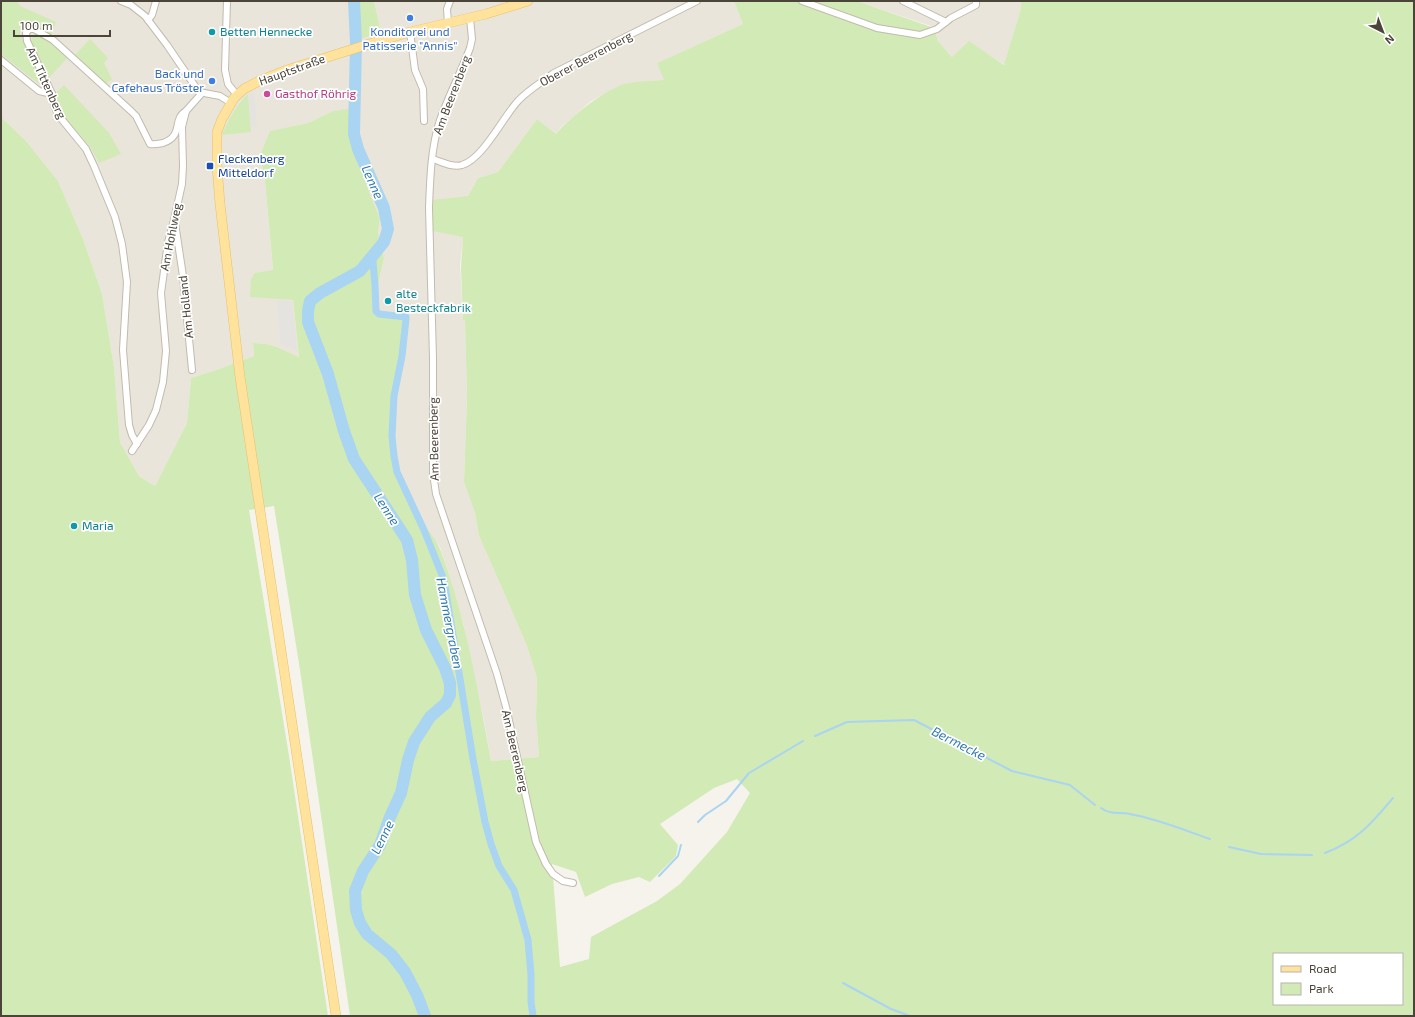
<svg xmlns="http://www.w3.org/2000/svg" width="1415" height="1017" viewBox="0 0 1415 1017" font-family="'Exo 2',sans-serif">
<rect width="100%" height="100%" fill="#f6f3ec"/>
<g fill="#eae5da">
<path d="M1 1H357L358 40 381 32 374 1H734L743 24 657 63 665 80 622 85 591 101 561 127 556 134 537 119 498 172 478 178 468 196 460 265 463 320H465L467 397 464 482 475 513 479 536 505 595 527 646 537 678 536 718 539 757 491 761 483 716 463 622 452 584 440 547 418 516 397 472 392 436 394 396 402 356 406 317 379 314 375 309V298L384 258 378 232 380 218 371 197 357 159 349 110 333 111 308 123 271 131 260 155 265 181 273 271 250 296 293 300 299 357 277 347 267 344 253 343 254 356 219 369 191 378 187 423 155 486 139 476 120 442 114 367 102 294 83 239 58 181 27 142 1 117Z"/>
<path d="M857 1H1021V9L1005 65 969 42 952 57 938 41 934 27Z"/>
</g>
<g fill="#d2eab5" fill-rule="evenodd">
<path d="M1 1H17L20 6 56 22 51 35 25 22 20 27V34L42 80 38 83 1 54Z"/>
<path d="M357 1H374L381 32 358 40Z"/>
<path d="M734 1H857L934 28 938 41 952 57 969 41 1004 65 1021 9V1H1414V1016H350L300 670 274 506 249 510 289 756 328 1016H1V117L27 142 58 181 83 239 102 294 114 367 120 442 139 476 155 486 187 423 191 378 219 369 254 356 253 343 267 344 277 347 299 357 293 300 250 297 251 279 255 273 273 270 265 181 260 155 270 131 308 123 333 111 349 109 357 159 371 197 380 218 378 232 384 258 375 298V309L379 314 406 317C407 341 398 370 394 395 391 414 391 436 394 455 396 473 409 501 418 517 425 527 436 538 440 549 466 617 478 691 491 761L539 757 536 718 537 678 527 646 505 595 479 536 475 513 464 482 467 397 465 320H463L461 268 463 237 433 231 432 200 468 196 478 178 498 172 537 119 556 134C571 116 600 94 621 85 631 81 653 81 664 80L657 63 743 24ZM737 779 750 793 727 832 680 884 657 901 591 937 589 959 560 967 552 864 576 872 585 897 612 884 639 877 650 882 676 856 678 845 660 824 714 788ZM1274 954H1402V1004H1274Z"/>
<path d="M35 33 52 44 67 58 48 79 30 42Z"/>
<path d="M90 39 108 58 104 63 112 79 105 84 75 55Z"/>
<path d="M64 85 109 133 121 154 99 163 91 148 62 114 58 106 56 93Z"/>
<path d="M248 94 251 132 222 135C228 120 236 106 248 94Z"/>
</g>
<g fill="#e5e3e0">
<path d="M254 92 257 126 251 127 248 95Z"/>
<path d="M277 300 292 301 297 351 280 343Z"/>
</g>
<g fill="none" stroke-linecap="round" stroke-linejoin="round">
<g stroke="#a9d4f2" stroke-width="2">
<path d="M815 736 847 722 914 720 1012 771 1070 785 1095 805"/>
<path d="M1101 808C1110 815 1120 812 1130 814 1158 819 1184 830 1210 839"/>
<path d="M698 822 705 815 726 801 749 773 803 741"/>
<path d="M1229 847 1261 854 1312 855"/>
<path d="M1325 853C1357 841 1372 823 1393 798"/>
<path d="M659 876 678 856 681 845"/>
<path d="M843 983 891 1009 910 1016"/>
</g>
<path stroke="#a9d4f2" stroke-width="7" d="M374 254 373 262 375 285 376 311 379 314 406 317V319L402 356 394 396 392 436 394 456 397 472 424 530 444 580 473 759 485 822 491 844 499 866 514 890 528 940 531 975V1002L533 1016"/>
<path stroke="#a9d4f2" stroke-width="12" d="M354 1 356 43 354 134 358 149 384 208 388 229 384 242 365 265 360 271 320 293 310 301 308 311V322L328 374 344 431 354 459 407 540 412 560 415 595 426 630 445 668 450 683V695L446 703 430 717 414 742 408 760 401 793 390 817 380 845 363 871 355 891 356 910 360 923 367 934 391 954 405 972 417 995 425 1016"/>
<g stroke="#c2bbae" stroke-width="8">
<g id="minor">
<path d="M121 1 131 5 145 16 167 45 199 92 220 96 231 103"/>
<path d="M227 1 225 70 228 84 237 95"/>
<path d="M802 1 877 28 920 35 937 29 951 18 976 5V1"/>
<path d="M903 1 946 22"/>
<path d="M470 18 472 39 470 48C461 72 449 95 440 120 431 147 430 179 429 208L433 358V473L436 494 497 674 506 707 536 842 546 864 553 874 563 881 573 883"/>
<path d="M148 20 152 15 156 1"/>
<path d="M448 23 447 9 450 1"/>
<path d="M410 32 415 70 423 89 424 121"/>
<path d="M1 60 39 91 52 94"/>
<path d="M433 159C442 162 453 168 462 165 483 159 503 117 518 101 528 90 542 82 554 73L697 1"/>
<path d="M175 223 183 276 192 370"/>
<path d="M137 444 132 435 129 425 123 350 127 282 122 244 115 217 94 166 86 149 59 116 54 105 52 94 27 41 26 33 29 29H34L53 40 131 111 136 116 150 144C154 145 158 144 163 143 184 136 172 119 186 111"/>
<path d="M132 451 149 425 156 410 163 382 166 351 161 293 168 242 174 220 182 184 183 166 182 127 186 111 202 93"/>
</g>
</g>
<g stroke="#e6c16a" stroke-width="10">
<path id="primary" d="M336 1016 240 377 220 204 217 166V132L222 119 234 98 244 89 259 81 287 70 369 44 410 32 486 14 528 1"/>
</g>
<use href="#minor" stroke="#fff" stroke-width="6"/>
<use href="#primary" stroke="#ffe39c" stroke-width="9"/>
</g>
<g fill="#3f7fe0" stroke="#fff" stroke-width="1.5">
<circle cx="410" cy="18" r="4"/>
<circle cx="212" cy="81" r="4"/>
</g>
<g fill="#0f9aa8" stroke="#fff" stroke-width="1.5">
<circle cx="212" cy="32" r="4"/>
<circle cx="388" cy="301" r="4"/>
<circle cx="74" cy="526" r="4"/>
</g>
<circle fill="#d1479c" stroke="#fff" stroke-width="1.5" cx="267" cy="94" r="4"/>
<rect fill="#1a4fb4" stroke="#fff" stroke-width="1.5" x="206" y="162" width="8" height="8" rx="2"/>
<g text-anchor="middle" stroke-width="3.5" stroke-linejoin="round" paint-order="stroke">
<g font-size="12" fill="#0d838f" stroke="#fff" text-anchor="start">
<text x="220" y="36">Betten Hennecke</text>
<text x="396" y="298">alte<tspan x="396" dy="14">Besteckfabrik</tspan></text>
<text x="82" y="530">Maria</text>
</g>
<g font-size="12" fill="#366cbe" stroke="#fff">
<text x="410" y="36">Konditorei und<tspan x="410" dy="14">Patisserie "Annis"</tspan></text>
<text x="204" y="78" text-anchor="end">Back und<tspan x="204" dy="14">Cafehaus Tröster</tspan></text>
</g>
<g font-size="12" fill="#4b4439" stroke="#fff">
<text transform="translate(586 59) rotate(-28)" y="4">Oberer Beerenberg</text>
<text transform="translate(292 70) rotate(-20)" y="4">Hauptstraße</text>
<text transform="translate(46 83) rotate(65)" y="4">Am Tittenberg</text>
<text transform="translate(452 95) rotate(-69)" y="4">Am Beerenberg</text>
<text transform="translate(171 237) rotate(-79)" y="4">Am Hohlweg</text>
<text transform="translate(186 307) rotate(-96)" y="4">Am Holland</text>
<text transform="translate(434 439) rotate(-91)" y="4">Am Beerenberg</text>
<text transform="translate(515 751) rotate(77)" y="4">Am Beerenberg</text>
</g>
<g font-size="12" fill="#b23c85" stroke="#fff" text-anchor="start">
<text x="275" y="98">Gasthof Röhrig</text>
</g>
<g font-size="12" fill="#164399" stroke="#fff" text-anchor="start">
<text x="218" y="163">Fleckenberg<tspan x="218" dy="14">Mitteldorf</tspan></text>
</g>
<g font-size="13" font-style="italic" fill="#2e7ab2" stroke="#fff">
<text transform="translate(373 182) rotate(66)" y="5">Lenne</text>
<text transform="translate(387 509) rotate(57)" y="5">Lenne</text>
<text transform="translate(450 623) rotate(79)" y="5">Hammergraben</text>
<text transform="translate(959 743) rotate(27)" y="5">Bermecke</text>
<text transform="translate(382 837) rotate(-64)" y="5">Lenne</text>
</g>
</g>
<rect width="1415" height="1017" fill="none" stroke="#4b4439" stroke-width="4"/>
<rect x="1273" y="953" width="130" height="52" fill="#ffffff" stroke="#b7b4b0"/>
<rect x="1281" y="966" width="20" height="6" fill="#ffe39c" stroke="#b7b4b0"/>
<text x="1309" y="973" font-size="12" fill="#4b4439">Road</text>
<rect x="1281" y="983" width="20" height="12" fill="#d2eab5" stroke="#b7b4b0"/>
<text x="1309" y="993" font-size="12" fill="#4b4439">Park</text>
<g transform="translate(1383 32) rotate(138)" stroke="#ffffff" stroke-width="3" paint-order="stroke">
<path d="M0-3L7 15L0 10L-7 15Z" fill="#4b4439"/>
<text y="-6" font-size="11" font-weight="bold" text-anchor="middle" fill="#4b4439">N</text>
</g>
<path d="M14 30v6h96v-6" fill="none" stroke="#4b4439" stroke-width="2"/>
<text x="20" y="30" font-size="12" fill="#4b4439" stroke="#ffffff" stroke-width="3" paint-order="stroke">100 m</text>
</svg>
